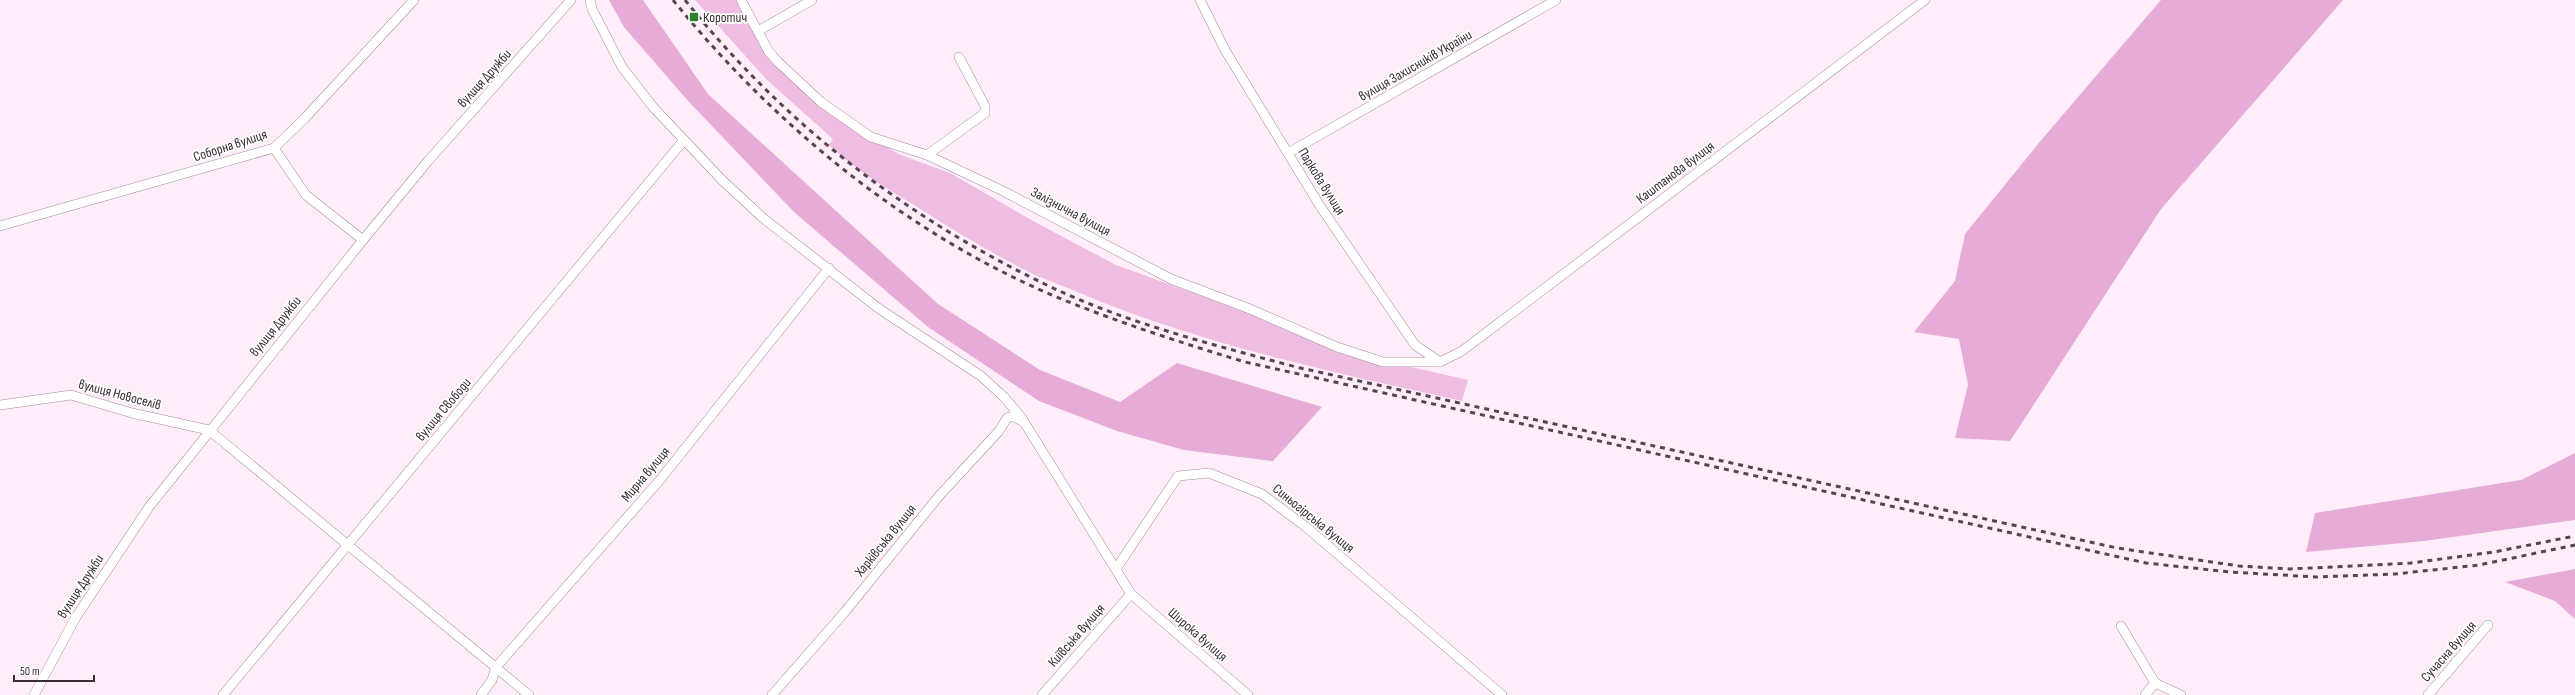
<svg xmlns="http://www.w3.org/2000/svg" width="2575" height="695" viewBox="0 0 2575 695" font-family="'Sofia Sans Condensed',sans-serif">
<rect width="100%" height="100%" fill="#ffedfa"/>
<path fill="#efbce2" d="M695 0H736L759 38 843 119 898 154 950 173 1033 221 1116 265 1372 358 1468 380 1462 401C1333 372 1204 345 1082 294 1064 286 1045 280 1027 271 992 253 956 232 922 210 890 190 856 171 829 145L833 139 766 79Z"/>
<g fill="#e7abd7">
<path d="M609 0H643L708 94 938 304 1040 370 1120 402 1177 363 1322 407 1273 461 1184 450 1117 431 1039 401 928 327 794 212 689 102 624 27Z"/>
<path d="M2161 0H2343L2161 209 2010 441 1955 438 1968 385 1959 339 1914 332 1955 281 1965 234 2043 138Z"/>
<path d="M2575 453V520L2424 541 2306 552 2315 513 2521 480Z"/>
<path d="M2575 569V619L2555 601 2505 582Z"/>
</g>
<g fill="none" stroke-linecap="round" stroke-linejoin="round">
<g stroke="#a58b9d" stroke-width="10">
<g id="street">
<path d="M590 0 592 9 622 67 653 107 722 180 763 218 878 308 981 376 1004 397 1021 417 1131 594 1248 695"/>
<path d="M741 0 769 52 778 62 821 102 871 137 927 155 1003 191 1171 279 1250 309 1337 347 1383 362H1440L1462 351 1925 0"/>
<path d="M1200 0 1225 50 1320 206 1415 345 1440 362"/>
<path d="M758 31 812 0"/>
<path d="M274 148 306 195 363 240"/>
<path d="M1288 153 1556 0"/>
<path d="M927 155 985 113V106L959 57"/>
<path d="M0 226 274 148 305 118 414 0"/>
<path d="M0 405 71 395 132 413 209 430 529 695"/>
<path d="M1116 569 1178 476 1209 473 1262 494 1306 527 1502 695"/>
<path d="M2121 626 2155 683 2181 695"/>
<path d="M34 695 76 617 149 507 363 240 428 161 571 0"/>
<path d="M223 695 684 140"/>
<path d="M481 695 492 680 496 667 659 481 829 268"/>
<path d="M772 695 844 613 939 496 999 431 1007 418 1013 416 1022 421"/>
<path d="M1042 695 1131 594"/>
<path d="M2145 695 2155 683"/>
<path d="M2428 695 2488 625"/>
</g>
</g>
<use href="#street" stroke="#fff" stroke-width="9"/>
<g stroke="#53474f" stroke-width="3" stroke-dasharray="5 5" stroke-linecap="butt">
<path d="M673 0C775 126 908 235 1059 298 1120 323 1182 343 1245 362L2146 563 2230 572 2316 577 2395 574 2479 565 2575 545"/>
<path d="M685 0C785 125 909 220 1053 288 1130 324 1214 345 1296 367L2117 548 2239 566 2290 569 2411 563 2494 552 2575 536"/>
</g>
</g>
<rect fill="#2d812e" stroke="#fff" stroke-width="1.5" x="689" y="12" width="10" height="10" rx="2"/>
<g text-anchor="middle" stroke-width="3.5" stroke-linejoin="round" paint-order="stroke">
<g font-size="14" fill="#382d35" stroke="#fff" text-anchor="start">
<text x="703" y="22">Коротич</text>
</g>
<g font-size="14" fill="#382d35" stroke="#fff">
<text transform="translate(1415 65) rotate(-30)" y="5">вулиця Захисників України</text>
<text transform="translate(484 78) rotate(-48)" y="5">вулиця Дружби</text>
<text transform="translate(230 145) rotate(-18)" y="5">Соборна вулиця</text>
<text transform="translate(1675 172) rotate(-37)" y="5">Каштанова вулиця</text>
<text transform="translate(1322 181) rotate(58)" y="5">Паркова вулиця</text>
<text transform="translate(1071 211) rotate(28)" y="5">Залізнична вулиця</text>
<text transform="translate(275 326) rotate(-51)" y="5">вулиця Дружби</text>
<text transform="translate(120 394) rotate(15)" y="5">вулиця Новоселів</text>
<text transform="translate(443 409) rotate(-50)" y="5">вулиця Свободи</text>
<text transform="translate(645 474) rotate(-50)" y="5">Мирна вулиця</text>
<text transform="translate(1314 518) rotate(39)" y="5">Синьогірська вулиця</text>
<text transform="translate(885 540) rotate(-51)" y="5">Харківська вулиця</text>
<text transform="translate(80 586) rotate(-57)" y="5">вулиця Дружби</text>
<text transform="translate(1198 634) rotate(41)" y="5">Широка вулиця</text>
<text transform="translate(1076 635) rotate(-49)" y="5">Київська вулиця</text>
<text transform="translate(2448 651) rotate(-49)" y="5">Сучасна вулиця</text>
</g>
</g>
<path d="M14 675v6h80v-6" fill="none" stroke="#382d35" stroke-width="2"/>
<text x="20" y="675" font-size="12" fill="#382d35" stroke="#ffffff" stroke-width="3" paint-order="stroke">50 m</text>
</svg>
